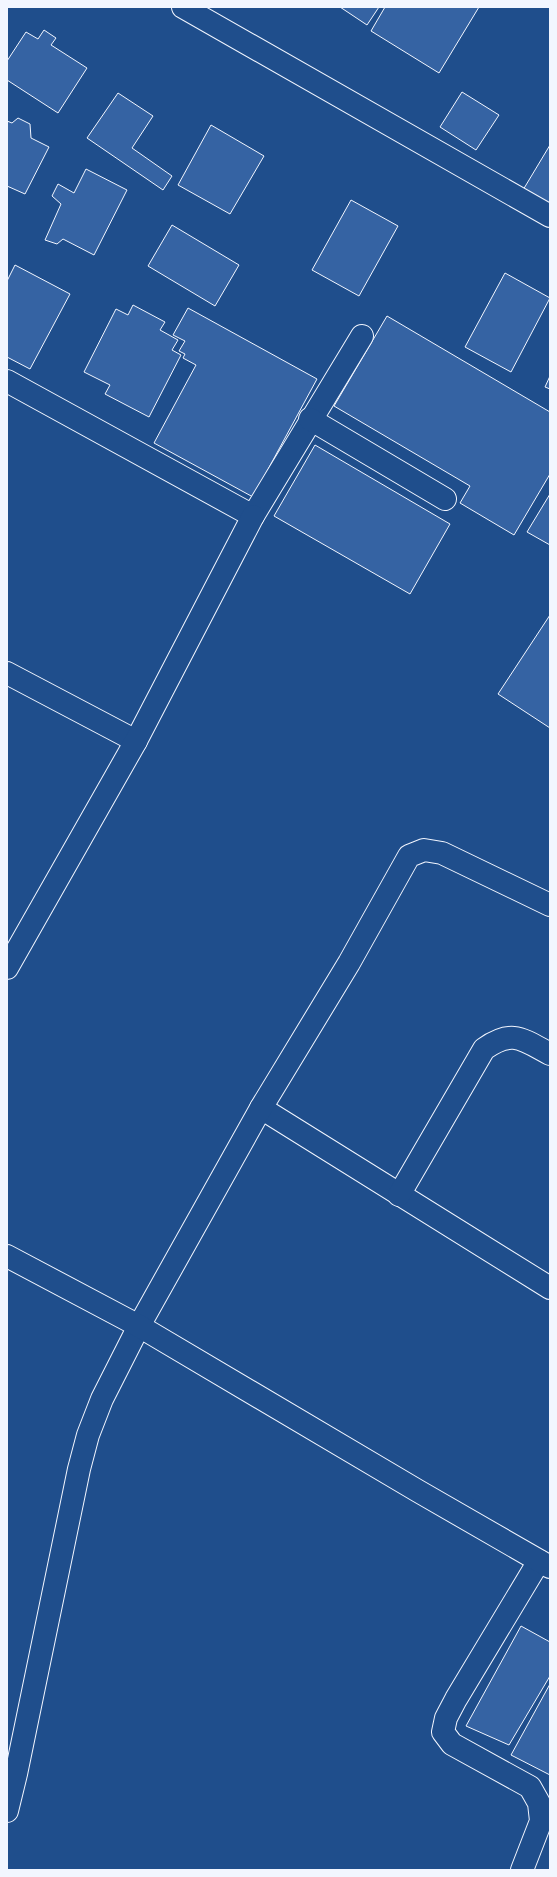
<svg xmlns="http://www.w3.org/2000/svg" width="557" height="1877" viewBox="0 0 557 1877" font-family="'PT Sans Narrow',sans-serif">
<rect width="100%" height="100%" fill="#1f4e8c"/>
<g fill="#3563a3" stroke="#f2f6ff">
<path d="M340 7H379L367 25Z"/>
<path d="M385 7H479L439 73 371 31Z"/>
<path d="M44 30 56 38 51 45 87 68 58 113 7 80V61L26 32 38 39Z"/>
<path d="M462 92 499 115 476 150 440 127Z"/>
<path d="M118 93 153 116 132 148 172 176 163 190 87 138Z"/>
<path d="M18 118 30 124 31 138 49 147 25 194 7 186V121L12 123Z"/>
<path d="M211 125 264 156 230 214 178 185Z"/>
<path d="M550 145V206L523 190Z"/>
<path d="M86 169 127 190 94 255 63 239 57 244 45 240 61 204 52 196 58 184 74 193Z"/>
<path d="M351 200 398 226 359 296 312 270Z"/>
<path d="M172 225 239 265 215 306 148 266Z"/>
<path d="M15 265 70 294 30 369 7 357V281Z"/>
<path d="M505 273 550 298 511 372 465 347Z"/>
<path d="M133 305 165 322 160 330 178 340 172 350 181 355 149 417 105 394 110 385 84 372 116 309 128 315Z"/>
<path d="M188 308 317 379 253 497 154 443 196 365 183 358 185 354 179 351 185 341 173 335Z"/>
<path d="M387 316 550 412V474L514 535 460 503 470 486 334 406Z"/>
<path d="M550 376V389L545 387Z"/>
<path d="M315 445 450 524 410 594 274 516Z"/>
<path d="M550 494V545L527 532Z"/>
<path d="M550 615V728L498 694Z"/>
<path d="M521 1626 550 1642V1676L509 1745 466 1726Z"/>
<path d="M550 1684V1775L511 1755Z"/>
</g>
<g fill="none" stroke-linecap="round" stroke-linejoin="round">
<g stroke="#f2f6ff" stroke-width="24">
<g id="minor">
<path d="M183 7 550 216"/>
<path d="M7 381 253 516 362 336"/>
<path d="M310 419 445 499"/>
<path d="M7 673 136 741"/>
<path d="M7 968 136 741 253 516"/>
<path d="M261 1108 550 1288"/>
<path d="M399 1195 484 1049C512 1029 522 1039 550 1054"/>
<path d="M7 1811 16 1774 79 1469 88 1435 102 1399 139 1326 261 1108 349 963 409 856 424 850 442 853 550 905"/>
<path d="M522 1870 541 1821 539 1803 530 1787 452 1744 443 1732 446 1718 456 1699 539 1561"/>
</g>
</g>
<g stroke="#f2f6ff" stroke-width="24">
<path id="secondary" d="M7 1256 139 1326 418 1491 550 1567"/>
</g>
<use href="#minor" stroke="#1f4e8c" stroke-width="22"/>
<use href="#secondary" stroke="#1f4e8c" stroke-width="22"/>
</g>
<rect width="557" height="1877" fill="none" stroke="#f2f6ff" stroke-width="16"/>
</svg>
